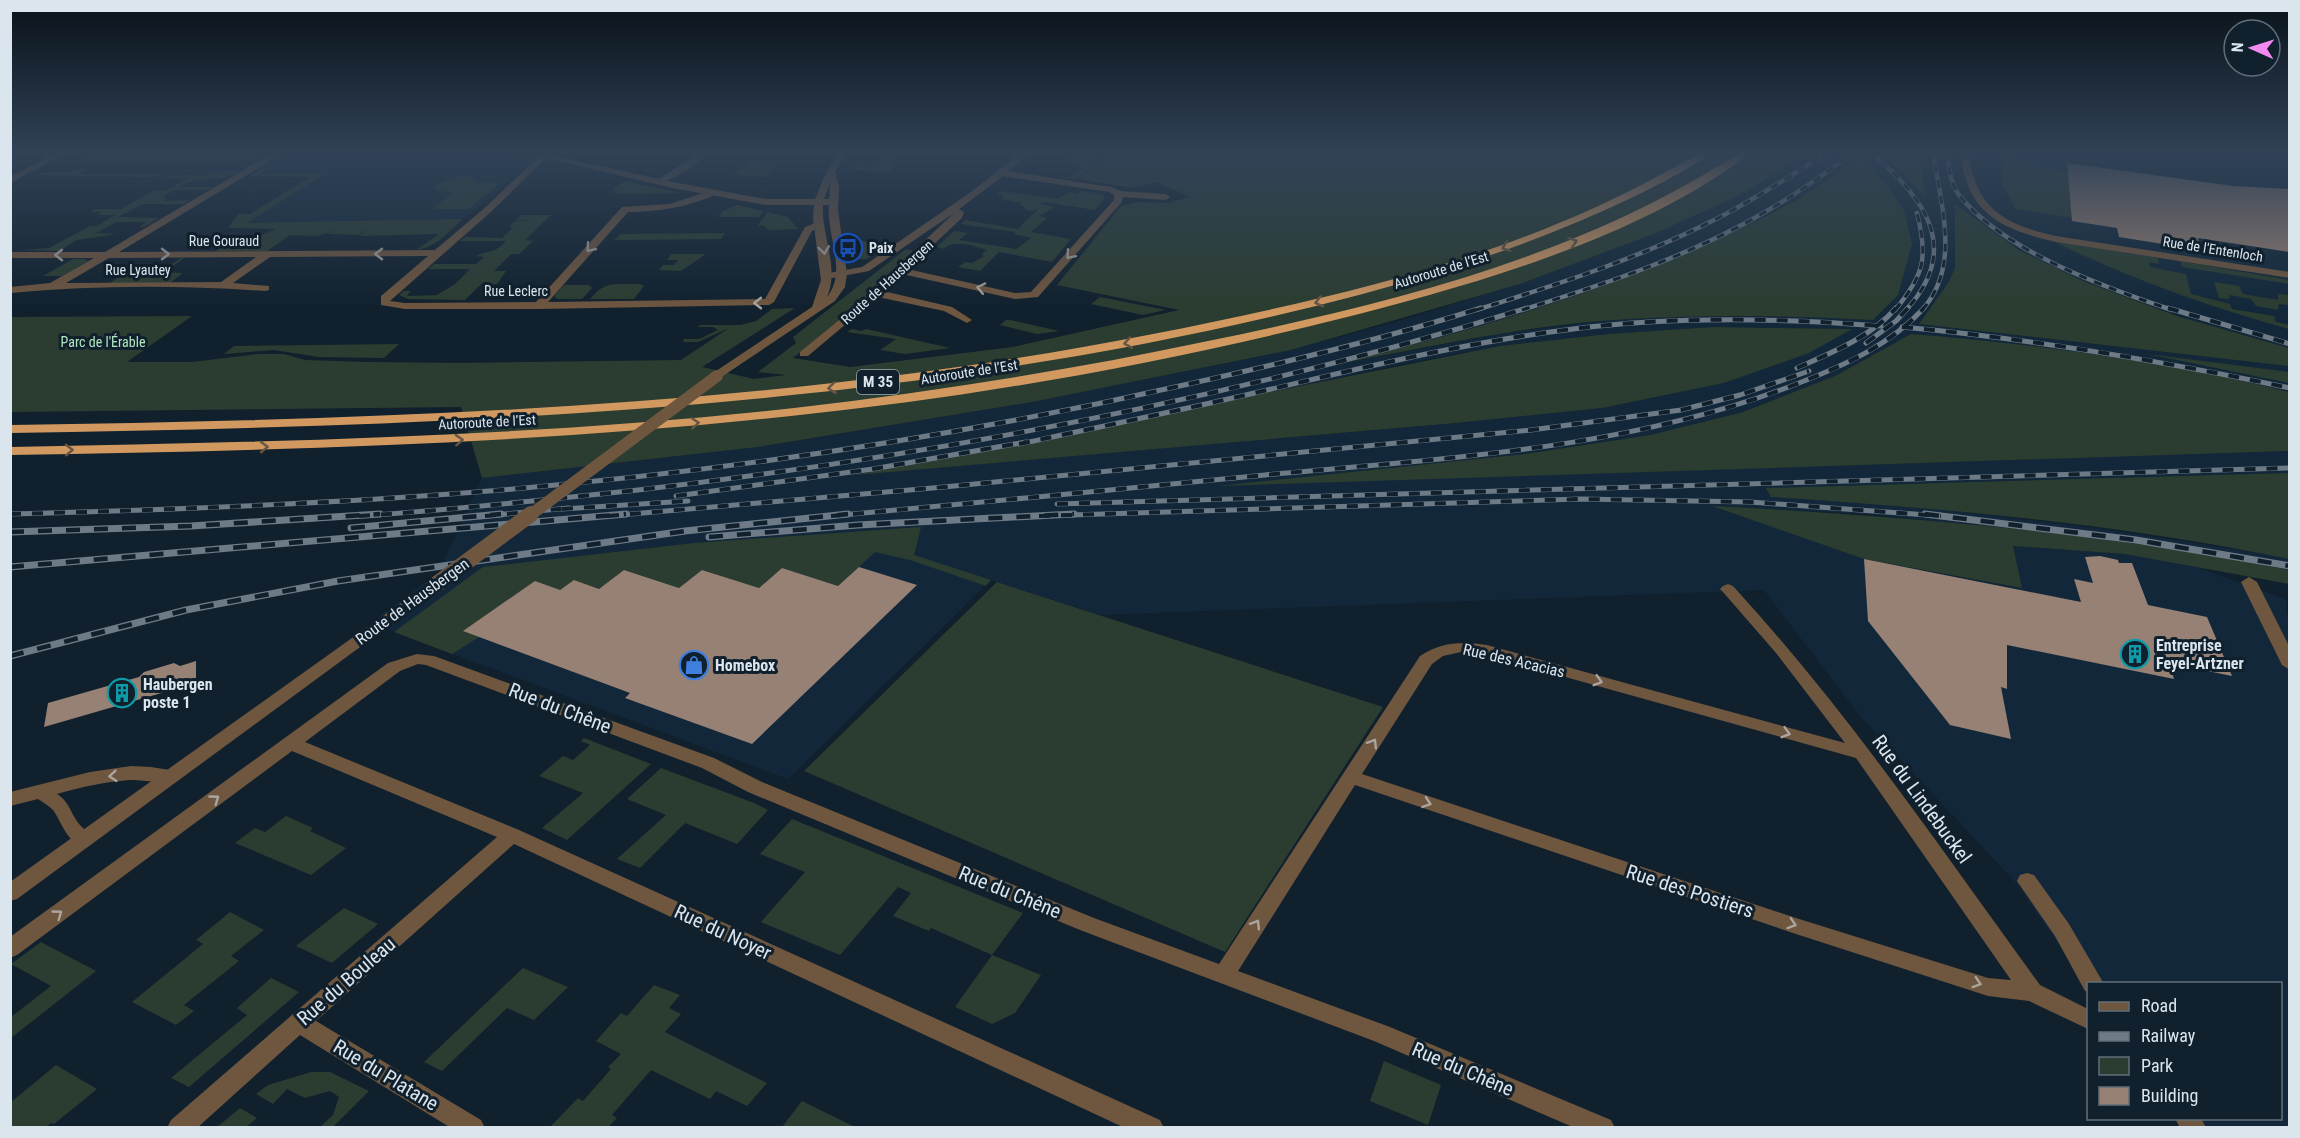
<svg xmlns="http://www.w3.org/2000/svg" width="2300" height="1138" viewBox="0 0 2300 1138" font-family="'Roboto Condensed',sans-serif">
<rect width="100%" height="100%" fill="#10202d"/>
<g fill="#12283a" fill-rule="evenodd">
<path d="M291 151H487L532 161 468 216 461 218 463 219 454 227 228 228 310 177 250 176Z"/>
<path d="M1811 151H1880L1924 196 1920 151H2289V348L2177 316 2083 281 2019 250 1955 205V268L1948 283 1919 324 2289 366V372L2157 356 2289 383V392L2187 370 1911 334 1837 375 1743 412 1650 435 1525 454 1232 485 2289 451V473L1767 488 1771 497 1913 506 2097 528 2267 554 2289 559V570L2178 552 1988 527 1869 514 1715 507 1864 559 2021 588 2013 546 2125 554 2186 563 2287 600 2286 612 2290 619 2289 1127H2189L2182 1119 2280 1118V984H2088V986L2016 883 1860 716 1764 590 1100 615 991 580 788 779 370 623 438 573 482 478 758 447 1032 402 1291 350 1399 321 1520 284 1656 233 1738 196ZM1857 157 1911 244 1898 295 1873 320 1773 315 1677 316 1598 321 1496 334 1340 364 1514 317 1623 279 1747 227 1816 188ZM1713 327 1851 329 1724 383 1602 408 1456 423 863 474 1160 416 1403 364 1500 346 1608 334Z"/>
</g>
<g fill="#2b3d30">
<path d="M181 151H206L205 155 229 151H265L249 160H224L226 158 80 159 83 157 173 155Z"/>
<path d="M892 151H899L891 172 849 170 853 165 876 167Z"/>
<path d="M1078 151H1083L1080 155 1101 158 1075 180 1059 177H1071L1083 167 1069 163Z"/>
<path d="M1115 151H1811L1738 196 1656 233 1520 284 1291 350 1032 402 758 447 482 478 461 407 11 412 10 317 192 316 127 362H192L258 354H284L305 360 369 362 459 363 681 360 729 328 698 342H683L684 339H699L718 330 713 327H697L701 325H741L756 321 772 309 795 308 702 367 754 379 786 375 758 372 796 343 793 337 906 249 913 251 838 323 793 358 850 367 1013 347 1179 310 1057 285 1121 206 1137 202 1169 203 1189 197 1157 182 1133 188 1078 179Z"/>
<path d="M1880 151H1920L1925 197Z"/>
<path d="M2004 151H2013V164L2068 172 2072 218 2016 209 2002 185Z"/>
<path d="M1857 157 1885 182 1904 210 1912 244 1898 295 1873 320C1782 315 1691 314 1600 321 1506 329 1414 350 1322 367 1442 339 1560 306 1674 258 1722 237 1772 217 1817 187 1831 178 1843 167 1857 157Z"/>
<path d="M752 160 763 161 762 163 780 162 766 177 733 175Z"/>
<path d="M270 167 259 174H325L247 223 463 219C449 231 436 248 416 250L439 234 359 236 367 229 358 235 327 234 334 229 325 234 316 236 290 235 267 251H215L220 248 241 247 253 239 276 229 228 228 238 214H250L310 177 250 176 264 168Z"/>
<path d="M79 169H86L79 174H179L193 170 190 172 148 177 37 175C50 169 66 176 79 169Z"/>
<path d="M212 171H240C218 184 200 174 179 187H213L207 190H174L162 197 167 198 164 201 189 200 184 204H143L118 217 159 218 144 227H139L146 222H116L96 233 116 234 77 240 58 251 21 250 49 248 90 226H97L115 215H97L101 212H91L95 209H121L155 190H167L186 179 158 178 188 174 186 175 204 176Z"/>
<path d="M472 176 468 179 476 180 474 183H500L469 209H432L452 193 435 190 436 185 454 177Z"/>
<path d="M626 181 681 193 616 194 613 188Z"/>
<path d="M1001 191 1058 199 1068 192 1077 194 1081 191 1101 194 1105 198 1095 210 1044 202 1042 204 1054 207 1039 216 1047 218 1031 232 1071 239 1052 262 999 252 980 271 958 267 965 262 972 263 984 256 982 254 987 250C974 246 954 239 944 249L937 247 954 231 968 233 959 240 1016 249 1031 238 1014 234 1015 232 961 224 965 220 1018 229 1041 206 1034 211 1024 210 1026 208 1020 205 1021 203 1001 199 1005 196 997 194Z"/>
<path d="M1955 204 2019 250 2083 281 2177 316 2289 348V366L1919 324 1948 283 1955 268Z"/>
<path d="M737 205 764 211 759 217H719L723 211Z"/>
<path d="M767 212 788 217 798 229 768 230 763 225 757 227Z"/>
<path d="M522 215H551L525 240 533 241 519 254H511L494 271H506L497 284H481L465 300 408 299 399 295 404 291H411L407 296 437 295 455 284 470 269H428L434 264H476L484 257 476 256C490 249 493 255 506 241H460L465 237 502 238 513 228 509 227 515 221H531L516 220Z"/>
<path d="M725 233 721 239 614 240 621 234Z"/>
<path d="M850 238 885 246 867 259H851L853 254Z"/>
<path d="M2053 241 2158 258 2159 264 2149 262 2150 267 2186 274 2191 294 2230 304 2232 309 2274 316 2276 322 2289 325V329C2207 306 2130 279 2053 241Z"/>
<path d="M671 254H706L681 271 659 270 663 265H674L678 260H667Z"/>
<path d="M181 258H184L164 272 183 273 170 283H110L120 276H153Z"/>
<path d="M73 259H85L88 261 62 276H43Z"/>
<path d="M2180 261 2289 280V284L2182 267Z"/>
<path d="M2214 282 2239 286 2243 294 2278 300V294L2289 295V305L2279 304 2278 310 2256 306 2251 299 2230 295 2229 299 2219 298Z"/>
<path d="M640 284 644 286 634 299H590C606 279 616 285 640 284Z"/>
<path d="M564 285H589L592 288 582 299H557L554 296Z"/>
<path d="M1100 297 1166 310 1143 315 1091 304Z"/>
<path d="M1006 320H1010L1059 331 1037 334 1000 325Z"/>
<path d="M1713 327 1852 329 1809 353 1724 383 1602 408 1456 423 855 475 1500 346 1608 334Z"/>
<path d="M852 329 861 331 866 329 950 348 905 354 880 350 896 339 847 332Z"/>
<path d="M1911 334C2036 344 2168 362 2289 392V451L1218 486 1525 454 1650 435 1743 412 1837 375Z"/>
<path d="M399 344 384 358 319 357 274 350 224 354 234 346Z"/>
<path d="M2147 354 2289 372V383Z"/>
<path d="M2289 473V559C2119 524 1944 508 1771 497L1766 488Z"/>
<path d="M1712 506C1905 516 2100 532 2289 570V584L2125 554 2013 546 2022 588 1864 559Z"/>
<path d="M921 527 914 555 991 580 986 586 910 560 875 552 838 586 782 568 759 588 702 570 679 588 625 570 599 589 574 580 560 590 464 631 479 637 452 654 394 632 483 567 694 543Z"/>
<path d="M997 582 1383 707 1225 952 804 771Z"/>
<path d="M584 738 651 764 567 840 542 828 583 793 539 776 563 756 573 760 590 745 581 741Z"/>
<path d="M661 768 754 803 768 810 737 844 685 823 640 868 617 859 666 815 627 799Z"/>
<path d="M286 816 313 828 310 831 346 848 311 875 235 843 255 828 265 832Z"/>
<path d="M792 819 1023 913 992 955 1041 975 1015 1013 992 1024 955 1007 992 955 931 928 929 931 893 916 911 893 898 887 840 955 761 922 805 872 760 854Z"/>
<path d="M344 908 378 924 332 963 296 946Z"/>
<path d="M230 912 264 930 231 956 239 961 184 1005 194 1011 176 1025 132 1002 203 944 196 940Z"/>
<path d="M41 942 96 971 11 1038V1017L51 986 11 964Z"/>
<path d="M523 968 568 987 534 1020 507 1008 442 1071 424 1062Z"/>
<path d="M271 978 299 992 189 1087 171 1078 247 1015 237 1008Z"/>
<path d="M654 985 680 995 669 1008 681 1014 665 1032 767 1083 747 1106 716 1091 710 1099 651 1070 612 1115 617 1118 608 1127H550L578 1098 583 1101 611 1069 608 1067 621 1054 596 1041 621 1013 627 1016Z"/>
<path d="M1384 1061 1441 1085 1428 1125 1370 1101Z"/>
<path d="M56 1065 97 1089 54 1124 51 1123 46 1127H11V1102Z"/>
<path d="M311 1072H330L369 1091 332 1128 320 1127 333 1115 339 1097 330 1091 305 1098 287 1089 273 1104 256 1094 268 1085Z"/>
<path d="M802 1101 855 1127H782Z"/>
<path d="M240 1108 257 1118 246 1127H217Z"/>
</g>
<g fill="#978174">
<path d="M2067 163 2233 186 2289 189V252L2198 238 2200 250 2119 237 2117 228 2072 221Z"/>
<path d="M2100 556 2118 560 2119 563H2132L2148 605 2207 617 2232 676 2169 663 2174 679 2007 645V689L2001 687 2011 739 1950 725 1868 621 1864 559 2081 602 2074 579 2093 583 2085 557Z"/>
<path d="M859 567 917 585 752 744 625 698 630 693 463 631 535 581 560 590 574 580 599 589 624 570 679 588 702 570 759 588 782 568 838 586Z"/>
<path d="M196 661V683L44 727 48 703 139 677 144 672 174 663 180 666Z"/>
</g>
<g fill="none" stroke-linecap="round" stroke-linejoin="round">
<g fill="#6f563f" fill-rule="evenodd">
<path d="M59 151H70L10 183V177Z"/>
<path d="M276 151H287L119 252 435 250 487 206 544 151H553L493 210 390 301 405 303 536 302 622 207 670 204 712 190 716 193 715 195C686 207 659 212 628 212L548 302 765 299 805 227 820 221 825 224 812 231 774 302 769 305 538 309H405L381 305V296L428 256 270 257 233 283 269 286V290L265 291C181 285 94 285 10 293V287L50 283 94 258H10V252H105ZM256 257 221 282 66 283 109 258Z"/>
<path d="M702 151H712L686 171 661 184 654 182Z"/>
<path d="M1023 151H1033L1008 171 1111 187 1121 191 1166 194 1170 197 1166 200 1123 197 1121 203 1038 297 1015 299 902 274 883 291 952 307 972 320 967 323 944 311 878 297 808 356H800V352L849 312 954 213 869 271 827 279 823 278V274L862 267 971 192ZM1003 176 1109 192 1114 195V200L1031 292 1015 293 907 269 962 218 964 212 959 209Z"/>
<path d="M1960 151H1968C1975 208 2003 224 2056 236L2290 272V278L2056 242C2000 229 1966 213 1960 151Z"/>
<path d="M2249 577 2257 582 2290 648V670L2282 665 2241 582Z"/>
<path d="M1728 584 1733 586C1847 710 1941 849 2040 985L2088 1009V1029L2029 1001 1988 996 1796 934 1355 785 1238 971 1390 1027 1611 1120 1615 1128H1575L1374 1041 1080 930 748 792 702 768 426 665 418 664 400 671 305 742 519 830 1160 1120 1164 1128H1125L514 844 316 1021 481 1120 485 1128H451L300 1035 197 1128H167L171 1120 497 837 292 751 17 955 10 958V937L388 663 417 654 434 656 714 758 762 782 1094 918 1219 964 1420 656C1441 642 1462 641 1487 645L1845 743 1776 653 1723 592 1720 589 1723 586ZM1461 652 1497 658 1856 758 2011 980 1988 978 1796 918 1362 774 1432 664 1443 656Z"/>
<path d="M131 766 151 767 176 771 179 776 176 781C162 785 144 779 129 780 104 782 81 787 57 794 70 802 71 815 80 825 85 831 91 832 95 839L92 844C69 851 63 824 53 810 49 806 43 802 38 799L10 806V792L90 772Z"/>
<path d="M2027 873 2034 875 2069 924 2104 984H2088V992L2085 991 2055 936 2017 881 2020 875Z"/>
<path d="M2175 1118H2201L2206 1128H2180Z"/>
</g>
<g fill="#6f563f" fill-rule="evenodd">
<path d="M840 151H848L835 172 839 186 838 210 847 274 845 287 835 301 717 380 713 379V373L812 307 821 280 813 219 814 205H766L673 188 541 157 545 154 673 182 766 199H815L824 177ZM830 183 829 199H824ZM823 205H829C826 235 848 271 827 297 840 268 821 235 823 205Z"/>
<path d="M434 581 439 583 442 586 439 589 17 899 10 901V882L429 583Z"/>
</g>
<g fill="#d19860" fill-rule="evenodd">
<path d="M1704 151H1715C1689 169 1660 184 1631 198 1531 246 1424 279 1316 306 889 412 448 426 10 433V425C393 419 777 408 1153 334 1303 304 1456 271 1596 207 1633 190 1668 171 1704 151Z"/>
<path d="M1742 151H1753C1644 237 1473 285 1339 319 1159 364 976 397 791 416 532 444 271 451 10 455V447C272 442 534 437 794 408 933 392 1071 370 1208 341 1393 303 1582 256 1742 151Z"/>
</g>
<g stroke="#6e7b87" stroke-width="4.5">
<g id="rail-far2">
<path d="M1869 151C1922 195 1964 247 1906 310"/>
<path d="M1947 151C1949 166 1950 183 1959 195 2003 251 2106 288 2172 310"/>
<path d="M1476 310C1559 284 1643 257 1720 217 1758 197 1794 174 1830 151"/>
<path d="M1522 310C1605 284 1690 256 1765 212 1797 194 1826 173 1856 151"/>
<path d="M1895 310C1925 274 1928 257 1917 213"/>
<path d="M1922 310C1962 266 1940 203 1933 151"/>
</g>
</g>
<g stroke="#6e7b87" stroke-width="5">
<g id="rail-far1">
<path d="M2168 308 2290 344"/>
<path d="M1902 327C2033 339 2162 361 2290 388"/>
<path d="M1866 343 1896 321 1908 308"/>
<path d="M1797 368C1831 353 1871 337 1896 308"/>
<path d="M1019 444C1100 427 1182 410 1263 391 1366 367 1468 342 1573 329 1675 316 1779 318 1881 326"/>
<path d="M676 496 873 469 1026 442"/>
<path d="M1057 504 2290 468"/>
<path d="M562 509 688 501"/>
<path d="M10 514C170 510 329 504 489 491 722 472 955 437 1184 385 1284 363 1384 339 1481 308"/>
<path d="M359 516C452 510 545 500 638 490 939 455 1238 398 1527 308"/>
<path d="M485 516 569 508"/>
<path d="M608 516 944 487 1531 430 1681 410 1740 395 1809 371"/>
<path d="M831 516C976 503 1120 489 1265 475 1445 458 1629 450 1799 383 1845 365 1890 345 1924 308"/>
<path d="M1039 516 1580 499 1750 502 1941 516"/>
</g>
</g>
<g stroke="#6e7b87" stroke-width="7">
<g id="rail">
<path d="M1925 514 2136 540 2290 566"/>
<path d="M351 528 501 514"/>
<path d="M10 532 191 526 380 514"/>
<path d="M709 537 858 525 1074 514"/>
<path d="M10 567 626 514"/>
<path d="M10 656 186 610 338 581 685 531 848 514"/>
</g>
</g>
<use href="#rail-far2" stroke="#10202d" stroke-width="3" stroke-dasharray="8" stroke-linecap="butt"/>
<use href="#rail-far1" stroke="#10202d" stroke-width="4" stroke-dasharray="11" stroke-linecap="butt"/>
<use href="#rail" stroke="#10202d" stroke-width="4.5" stroke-dasharray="14" stroke-linecap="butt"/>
<path stroke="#6f563f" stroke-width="12" d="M529 516 717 376"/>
<path stroke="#6f563f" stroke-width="16" d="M434 586 531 514"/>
</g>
<defs><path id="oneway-chevron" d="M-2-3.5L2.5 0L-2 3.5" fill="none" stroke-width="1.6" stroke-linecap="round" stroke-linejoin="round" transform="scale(1.5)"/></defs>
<g stroke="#675644">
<use href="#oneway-chevron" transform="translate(1573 242) rotate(-20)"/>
<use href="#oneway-chevron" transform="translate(1506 247) rotate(160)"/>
<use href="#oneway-chevron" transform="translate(1319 302) rotate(165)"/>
<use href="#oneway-chevron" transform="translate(1128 343) rotate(170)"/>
<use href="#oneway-chevron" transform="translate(832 388) rotate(173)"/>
<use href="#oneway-chevron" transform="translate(695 423) rotate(-5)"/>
<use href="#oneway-chevron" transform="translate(459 440) rotate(-3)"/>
<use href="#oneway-chevron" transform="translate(264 447) rotate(-1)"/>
<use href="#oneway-chevron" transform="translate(69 450) rotate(-1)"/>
</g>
<g stroke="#aaa59f">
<use href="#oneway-chevron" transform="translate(590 248) rotate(131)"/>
<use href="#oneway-chevron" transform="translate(824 250) rotate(82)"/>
<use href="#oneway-chevron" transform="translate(165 254)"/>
<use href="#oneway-chevron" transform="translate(379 254) rotate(180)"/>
<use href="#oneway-chevron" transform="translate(59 255) rotate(180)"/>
<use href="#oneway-chevron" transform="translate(1070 255) rotate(131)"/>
<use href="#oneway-chevron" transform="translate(981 288) rotate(-168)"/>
<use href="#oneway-chevron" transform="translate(758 303) rotate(180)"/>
<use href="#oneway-chevron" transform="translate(1598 681) rotate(16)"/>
<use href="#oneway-chevron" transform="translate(1786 733) rotate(16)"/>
<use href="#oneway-chevron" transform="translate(1373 743) rotate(-58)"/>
<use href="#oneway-chevron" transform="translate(113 776) rotate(175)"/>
<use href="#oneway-chevron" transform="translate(215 799) rotate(-36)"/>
<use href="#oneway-chevron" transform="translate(1427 803) rotate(19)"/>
<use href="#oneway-chevron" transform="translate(58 914) rotate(-36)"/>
<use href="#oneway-chevron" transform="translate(1256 924) rotate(-58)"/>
<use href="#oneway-chevron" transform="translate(1792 924) rotate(18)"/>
<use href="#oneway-chevron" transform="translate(1977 983) rotate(18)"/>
</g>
<linearGradient id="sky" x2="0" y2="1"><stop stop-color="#091219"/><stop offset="0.49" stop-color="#314257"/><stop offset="1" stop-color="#314257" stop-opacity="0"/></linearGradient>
<rect width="2300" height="311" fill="url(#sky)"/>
<defs>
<g id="bus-ring" transform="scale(1.5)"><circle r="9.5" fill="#10202d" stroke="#1a4fb4" stroke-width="1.5"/><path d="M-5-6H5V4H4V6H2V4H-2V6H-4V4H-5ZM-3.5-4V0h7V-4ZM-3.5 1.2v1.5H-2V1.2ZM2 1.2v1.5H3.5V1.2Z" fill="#1a4fb4"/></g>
<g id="building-ring" transform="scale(1.5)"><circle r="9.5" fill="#10202d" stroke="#0f9aa8" stroke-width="1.5"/><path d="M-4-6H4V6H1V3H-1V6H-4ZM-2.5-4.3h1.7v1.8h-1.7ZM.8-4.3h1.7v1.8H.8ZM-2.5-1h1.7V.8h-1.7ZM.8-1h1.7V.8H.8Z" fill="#0f9aa8"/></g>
<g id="shop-ring" transform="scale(1.5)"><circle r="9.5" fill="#10202d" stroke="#3f7fe0" stroke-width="1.5"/><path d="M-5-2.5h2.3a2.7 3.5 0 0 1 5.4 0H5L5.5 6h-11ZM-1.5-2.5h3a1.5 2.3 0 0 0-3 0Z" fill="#3f7fe0"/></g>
</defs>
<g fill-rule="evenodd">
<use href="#bus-ring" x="848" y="248"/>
<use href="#building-ring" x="2135" y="654"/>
<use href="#shop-ring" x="694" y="665"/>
<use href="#building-ring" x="122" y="693"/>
</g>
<g text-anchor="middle" stroke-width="6" stroke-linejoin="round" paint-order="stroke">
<g font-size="14" fill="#dbe5ee" stroke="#10202d">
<text x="224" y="246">Rue Gouraud</text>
<text transform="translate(2213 249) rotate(9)" y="5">Rue de l'Entenloch</text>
<text x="138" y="275">Rue Lyautey</text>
<text transform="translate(1441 270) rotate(-17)" y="5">Autoroute de l’Est</text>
<text transform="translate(887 282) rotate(-42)" y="5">Route de Hausbergen</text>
<text x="516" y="296">Rue Leclerc</text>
<text transform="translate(969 372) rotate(-9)" y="5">Autoroute de l’Est</text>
<text transform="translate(487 422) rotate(-3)" y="5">Autoroute de l’Est</text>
</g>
<g font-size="14" font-weight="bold" fill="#dbe5ee" stroke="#10202d" text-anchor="start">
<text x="869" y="253">Paix</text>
</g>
<g font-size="14" fill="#b1e6bf" stroke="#10202d">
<text x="103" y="347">Parc de l'Érable</text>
</g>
<rect fill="#10202d" stroke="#9eaab4" stroke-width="1.5" x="857" y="370" width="42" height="24" rx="4.5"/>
<g font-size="15" font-weight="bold" fill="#dbe5ee">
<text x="878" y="387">M 35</text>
</g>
<g font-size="16" fill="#dbe5ee" stroke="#10202d">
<text transform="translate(412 601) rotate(-36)" y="6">Route de Hausbergen</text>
<text transform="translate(1514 660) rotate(13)" y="6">Rue des Acacias</text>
</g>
<g font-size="16" font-weight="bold" fill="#dbe5ee" stroke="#10202d" text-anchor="start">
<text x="2156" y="651">Entreprise<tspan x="2156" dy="18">Feyel-Artzner</tspan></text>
<text x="715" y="671">Homebox</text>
<text x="143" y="690">Haubergen<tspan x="143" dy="18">poste 1</tspan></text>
</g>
<g font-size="20" fill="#dbe5ee" stroke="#10202d">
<text transform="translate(560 708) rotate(21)" y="7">Rue du Chêne</text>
<text transform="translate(1922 799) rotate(54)" y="7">Rue du Lindebuckel</text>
<text transform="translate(1690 891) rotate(18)" y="7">Rue des Postiers</text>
<text transform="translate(1010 892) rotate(22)" y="7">Rue du Chêne</text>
<text transform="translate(723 932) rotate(25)" y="7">Rue du Noyer</text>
<text transform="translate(346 981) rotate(-41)" y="7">Rue du Bouleau</text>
<text transform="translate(1463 1069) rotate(23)" y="7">Rue du Chêne</text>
<text transform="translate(386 1075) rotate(31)" y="7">Rue du Platane</text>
</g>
</g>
<rect width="2300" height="1138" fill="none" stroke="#dbe5ee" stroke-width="24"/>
<rect x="2087" y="982" width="195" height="138" fill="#10202d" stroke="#616f7a" stroke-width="1.5"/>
<rect x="2099" y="1002" width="30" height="9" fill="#6f563f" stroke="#616f7a" stroke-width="1.5"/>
<text x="2141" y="1012" font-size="18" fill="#dbe5ee">Road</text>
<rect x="2099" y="1032" width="30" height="9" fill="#6e7b87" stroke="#616f7a" stroke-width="1.5"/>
<text x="2141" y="1042" font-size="18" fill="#dbe5ee">Railway</text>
<rect x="2099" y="1057" width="30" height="18" fill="#2b3d30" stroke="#616f7a" stroke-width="1.5"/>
<text x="2141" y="1072" font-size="18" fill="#dbe5ee">Park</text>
<rect x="2099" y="1087" width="30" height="18" fill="#978174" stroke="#616f7a" stroke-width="1.5"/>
<text x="2141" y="1102" font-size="18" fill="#dbe5ee">Building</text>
<g transform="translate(2252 48) rotate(273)"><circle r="28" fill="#10202d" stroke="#616f7a" stroke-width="1.5"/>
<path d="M0-4.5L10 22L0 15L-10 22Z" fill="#f28af2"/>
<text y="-9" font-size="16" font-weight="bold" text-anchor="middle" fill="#dbe5ee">N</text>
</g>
</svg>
